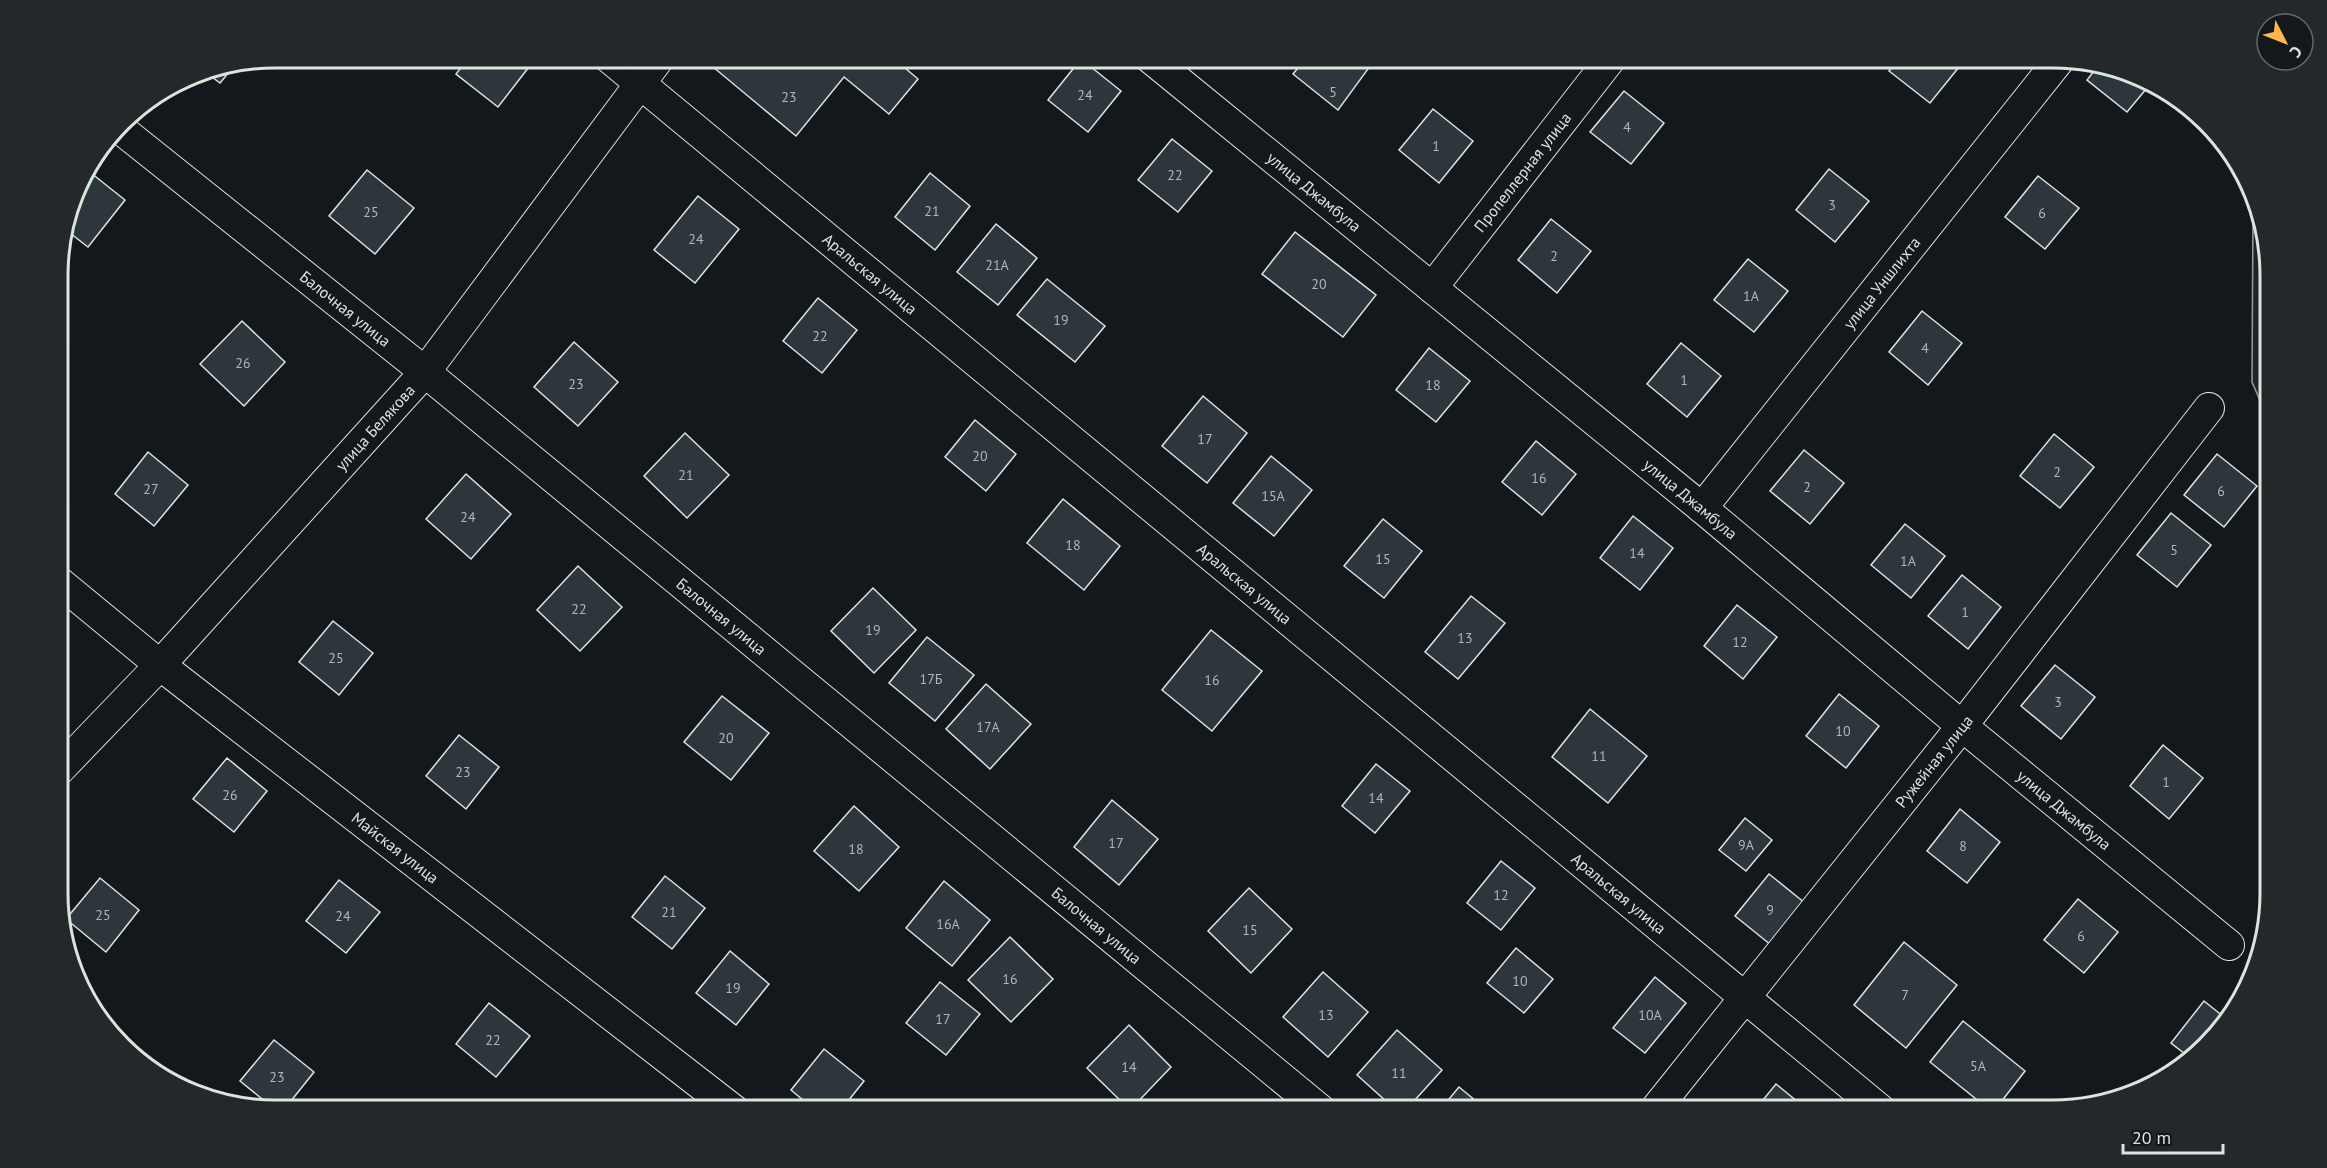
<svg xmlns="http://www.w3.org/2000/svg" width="2327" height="1168" viewBox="0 0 2327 1168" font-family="'PT Sans',sans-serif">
<rect width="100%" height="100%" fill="#14181c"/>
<path fill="#202428" stroke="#939e99" stroke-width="1.5" d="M2253 210 2268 246 2269 421 2252 382Z"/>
<g fill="#2c363c" stroke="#d8e6dc" stroke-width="1.5">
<path d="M469 57H525L532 63 498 107 456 74Z"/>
<path d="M711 57H892L918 79 889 114 844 77 796 136 707 62Z"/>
<path d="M988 57H1006L999 65Z"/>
<path d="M1307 57H1353L1368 69 1338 110 1293 74Z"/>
<path d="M1901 57H1957L1963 62 1930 103 1889 71Z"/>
<path d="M1081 59 1121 91 1088 132 1048 100Z"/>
<path d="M235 65 220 83 204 71Z"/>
<path d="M2097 67 2149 79 2152 82 2127 112 2087 80Z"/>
<path d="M1624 91 1664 123 1631 164 1590 132Z"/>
<path d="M1433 109 1473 141 1439 183 1399 150Z"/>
<path d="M1172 139 1212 171 1178 212 1138 180Z"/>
<path d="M86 169 125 200 88 247 66 230 80 178Z"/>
<path d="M1829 169 1869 201 1835 242 1796 210Z"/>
<path d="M367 170 414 208 375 254 329 216Z"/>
<path d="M930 173 970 206 935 250 895 217Z"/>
<path d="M2038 176 2079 208 2045 249 2005 217Z"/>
<path d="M698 196 739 229 695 283 654 250Z"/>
<path d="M1551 219 1591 251 1557 293 1518 260Z"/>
<path d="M996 224 1037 258 998 305 957 272Z"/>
<path d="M1295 232 1376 295 1343 337 1262 274Z"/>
<path d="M1748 259 1788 291 1754 332 1714 300Z"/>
<path d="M1047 279 1105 326 1075 362 1017 315Z"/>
<path d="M818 298 857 330 822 373 783 341Z"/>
<path d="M1922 311 1962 343 1928 385 1889 352Z"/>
<path d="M242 321 285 362 244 406 200 364Z"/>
<path d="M574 342 618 382 578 426 534 387Z"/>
<path d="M1681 343 1721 376 1687 417 1647 384Z"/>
<path d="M1429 348 1470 381 1436 422 1396 390Z"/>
<path d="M1203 396 1247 433 1207 483 1162 446Z"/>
<path d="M975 420 1016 454 986 491 945 457Z"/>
<path d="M685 433 729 475 687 518 644 476Z"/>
<path d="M2054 434 2094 467 2060 508 2020 476Z"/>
<path d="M1536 441 1576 474 1542 515 1502 482Z"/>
<path d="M1804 450 1844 483 1810 524 1770 491Z"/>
<path d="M148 452 188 485 154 526 115 494Z"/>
<path d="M2217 454 2257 486 2224 527 2184 495Z"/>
<path d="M1271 456 1312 490 1274 536 1233 503Z"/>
<path d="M466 474 511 514 471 559 426 519Z"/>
<path d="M1063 499 1120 546 1084 590 1027 543Z"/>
<path d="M2171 513 2211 545 2177 587 2137 555Z"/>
<path d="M1633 516 1673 548 1640 590 1600 558Z"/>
<path d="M1383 519 1422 551 1384 598 1344 566Z"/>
<path d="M1905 524 1945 556 1911 598 1871 565Z"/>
<path d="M578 566 622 607 580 651 537 610Z"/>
<path d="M1962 575 2001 607 1968 649 1928 616Z"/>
<path d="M873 588 916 630 874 673 831 631Z"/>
<path d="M1471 596 1505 623 1458 679 1425 652Z"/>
<path d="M1737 605 1777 637 1743 679 1704 646Z"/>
<path d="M333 621 373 653 339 695 299 662Z"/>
<path d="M1211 630 1262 671 1212 731 1162 690Z"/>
<path d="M927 637 974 675 935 721 889 683Z"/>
<path d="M2055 665 2095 697 2061 739 2021 706Z"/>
<path d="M986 684 1031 724 990 769 946 729Z"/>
<path d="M1839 694 1879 726 1846 768 1806 736Z"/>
<path d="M722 696 769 733 731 780 684 742Z"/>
<path d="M1590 709 1647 756 1608 803 1552 757Z"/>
<path d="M459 735 499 767 466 809 426 776Z"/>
<path d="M2163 745 2203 778 2169 819 2130 786Z"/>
<path d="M227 758 267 791 234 832 193 799Z"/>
<path d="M1376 764 1410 791 1375 833 1342 806Z"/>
<path d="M1112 800 1158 839 1119 885 1074 847Z"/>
<path d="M854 806 899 847 859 891 814 851Z"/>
<path d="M1960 809 2000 842 1967 883 1927 851Z"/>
<path d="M1745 818 1772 840 1746 871 1719 850Z"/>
<path d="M1501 861 1535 888 1501 930 1467 903Z"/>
<path d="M1769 874 1805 903 1771 945 1735 916Z"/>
<path d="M665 876 705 908 672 949 632 917Z"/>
<path d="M100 878 139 910 106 952 66 919Z"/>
<path d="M339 880 380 912 346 953 306 921Z"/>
<path d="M944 881 990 920 952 966 906 928Z"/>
<path d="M1249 888 1292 929 1251 973 1208 931Z"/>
<path d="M2078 899 2118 932 2084 973 2044 940Z"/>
<path d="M1010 937 1053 979 1011 1022 968 980Z"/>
<path d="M1904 942 1957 985 1906 1048 1854 1005Z"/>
<path d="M1516 948 1553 979 1524 1013 1487 983Z"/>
<path d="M730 951 769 984 736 1025 696 993Z"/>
<path d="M1323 972 1368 1012 1328 1057 1283 1017Z"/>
<path d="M1655 977 1686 1003 1645 1053 1613 1028Z"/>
<path d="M940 982 980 1014 946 1055 906 1023Z"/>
<path d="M2204 1001 2224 1017 2189 1057 2171 1043Z"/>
<path d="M489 1003 530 1036 496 1077 456 1044Z"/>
<path d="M1963 1021 2025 1071 1994 1111H1991L1930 1062Z"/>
<path d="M1129 1025 1171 1067 1130 1110 1087 1068Z"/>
<path d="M1397 1030 1442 1070 1405 1111H1397L1357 1075Z"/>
<path d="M274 1040 314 1072 283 1111H277L240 1081Z"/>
<path d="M824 1049 864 1081 840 1111H816L791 1090Z"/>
<path d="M1776 1084 1809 1111H1754Z"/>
<path d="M1459 1087 1488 1111H1439Z"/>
<path d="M1225 1102 1234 1111H1217Z"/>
<path d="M666 1103 676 1111H659Z"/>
</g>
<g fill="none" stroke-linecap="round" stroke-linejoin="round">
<g stroke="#d8e6dc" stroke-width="32">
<g id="street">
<path id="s1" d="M608 57 1882 1111"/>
<path id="s2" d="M1149 57 1702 508 1962 726 2229 945"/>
<path id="s3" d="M118 127 425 372 1322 1111"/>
<path id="s4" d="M1432 288 1612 57"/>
<path id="s5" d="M1702 508 2060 59"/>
<path id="s6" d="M58 581 160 665 735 1111"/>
<path id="s7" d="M59 770 160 665 425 372 660 57"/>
<path id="s8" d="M1654 1111 1962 726 2209 408"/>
</g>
</g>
<use href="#street" stroke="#14181c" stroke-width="30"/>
</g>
<g text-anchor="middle" stroke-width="4.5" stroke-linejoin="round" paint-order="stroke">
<g font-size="14" fill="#adbab4">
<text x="1333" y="97">5</text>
<text x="1085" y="100">24</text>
<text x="789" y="102">23</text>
<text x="1627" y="132">4</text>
<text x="1436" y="151">1</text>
<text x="1175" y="180">22</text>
<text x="1832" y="210">3</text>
<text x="932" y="216">21</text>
<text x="371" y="217">25</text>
<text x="2042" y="218">6</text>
<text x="696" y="244">24</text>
<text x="1554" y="261">2</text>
<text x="997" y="270">21А</text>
<text x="1319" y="289">20</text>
<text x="1751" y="301">1А</text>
<text x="1061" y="325">19</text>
<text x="820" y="341">22</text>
<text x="1925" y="353">4</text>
<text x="243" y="368">26</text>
<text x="1684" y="385">1</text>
<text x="576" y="389">23</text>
<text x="1433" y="390">18</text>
<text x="1205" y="444">17</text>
<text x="980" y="461">20</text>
<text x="2057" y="477">2</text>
<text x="686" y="480">21</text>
<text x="1539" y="483">16</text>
<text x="1807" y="492">2</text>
<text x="151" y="494">27</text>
<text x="2221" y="496">6</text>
<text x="1273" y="501">15А</text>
<text x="468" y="522">24</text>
<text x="1073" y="550">18</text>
<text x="2174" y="555">5</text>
<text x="1637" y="558">14</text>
<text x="1383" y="564">15</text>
<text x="1908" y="566">1А</text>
<text x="579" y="614">22</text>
<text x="1965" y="617">1</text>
<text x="873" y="635">19</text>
<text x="1465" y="643">13</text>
<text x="1740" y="647">12</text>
<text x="336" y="663">25</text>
<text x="931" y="684">17Б</text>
<text x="1212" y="685">16</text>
<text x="2058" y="707">3</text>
<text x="988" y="732">17А</text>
<text x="1843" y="736">10</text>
<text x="726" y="743">20</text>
<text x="1599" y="761">11</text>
<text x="463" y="777">23</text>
<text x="2166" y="787">1</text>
<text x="230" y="800">26</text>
<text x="1376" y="803">14</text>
<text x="1116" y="848">17</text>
<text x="1746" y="850">9А</text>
<text x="1963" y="851">8</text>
<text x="856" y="854">18</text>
<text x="1501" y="900">12</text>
<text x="1770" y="915">9</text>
<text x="669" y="917">21</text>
<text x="103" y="920">25</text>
<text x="343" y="921">24</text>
<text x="948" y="929">16А</text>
<text x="1250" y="935">15</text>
<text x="2081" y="941">6</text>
<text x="1010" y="984">16</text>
<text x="1520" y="986">10</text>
<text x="733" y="993">19</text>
<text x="1905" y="1000">7</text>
<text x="1326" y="1020">13</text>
<text x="1650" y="1020">10А</text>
<text x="943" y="1024">17</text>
<text x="493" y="1045">22</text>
<text x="1978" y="1071">5А</text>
<text x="1129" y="1072">14</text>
<text x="1399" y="1078">11</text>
<text x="277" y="1082">23</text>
</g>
<g font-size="16" fill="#d8e6dc" stroke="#14181c">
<text dy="6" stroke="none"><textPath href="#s4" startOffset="147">Пропеллерная улица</textPath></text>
<text dy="6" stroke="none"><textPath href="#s2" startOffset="213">улица Джамбула</textPath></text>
<text dy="6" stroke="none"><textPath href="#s1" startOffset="340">Аральская улица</textPath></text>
<text dy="6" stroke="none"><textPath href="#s5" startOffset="288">улица Уншлихта</textPath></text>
<text dy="6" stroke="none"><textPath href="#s3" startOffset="291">Балочная улица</textPath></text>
<text dy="6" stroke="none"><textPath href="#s7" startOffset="466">улица Белякова</textPath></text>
<text dy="6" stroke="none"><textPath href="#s2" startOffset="699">улица Джамбула</textPath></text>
<text dy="6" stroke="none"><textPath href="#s1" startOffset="826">Аральская улица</textPath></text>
<text dy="6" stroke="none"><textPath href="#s3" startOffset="777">Балочная улица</textPath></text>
<text dy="6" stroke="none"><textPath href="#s8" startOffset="448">Ружейная улица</textPath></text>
<text dy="6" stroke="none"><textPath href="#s2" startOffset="1185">улица Джамбула</textPath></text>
<text dy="6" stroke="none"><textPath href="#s6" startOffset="430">Майская улица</textPath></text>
<text dy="6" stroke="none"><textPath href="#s1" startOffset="1312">Аральская улица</textPath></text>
<text dy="6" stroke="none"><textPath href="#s3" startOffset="1263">Балочная улица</textPath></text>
</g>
</g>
<path d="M0 0H2327V1168H0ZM275 68H2053A207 207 0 0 1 2260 275V893A207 207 0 0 1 2053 1100H275A207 207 0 0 1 68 893V275A207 207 0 0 1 275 68Z" fill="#24282b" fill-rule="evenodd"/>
<path fill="none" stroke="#d8e6dc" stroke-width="3" d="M275 68H2053A207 207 0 0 1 2260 275V893A207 207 0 0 1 2053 1100H275A207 207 0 0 1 68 893V275A207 207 0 0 1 275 68Z"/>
<g transform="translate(2285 42) rotate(132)"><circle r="28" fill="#14181c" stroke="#626a69" stroke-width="1.5"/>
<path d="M0-4.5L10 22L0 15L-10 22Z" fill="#ffb74d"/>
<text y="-9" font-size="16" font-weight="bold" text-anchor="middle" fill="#d8e6dc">С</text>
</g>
<path d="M2123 1144v9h100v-9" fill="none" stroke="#d8e6dc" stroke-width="3"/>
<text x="2132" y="1144" font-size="18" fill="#d8e6dc" stroke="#14181c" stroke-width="4.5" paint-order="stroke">20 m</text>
</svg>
